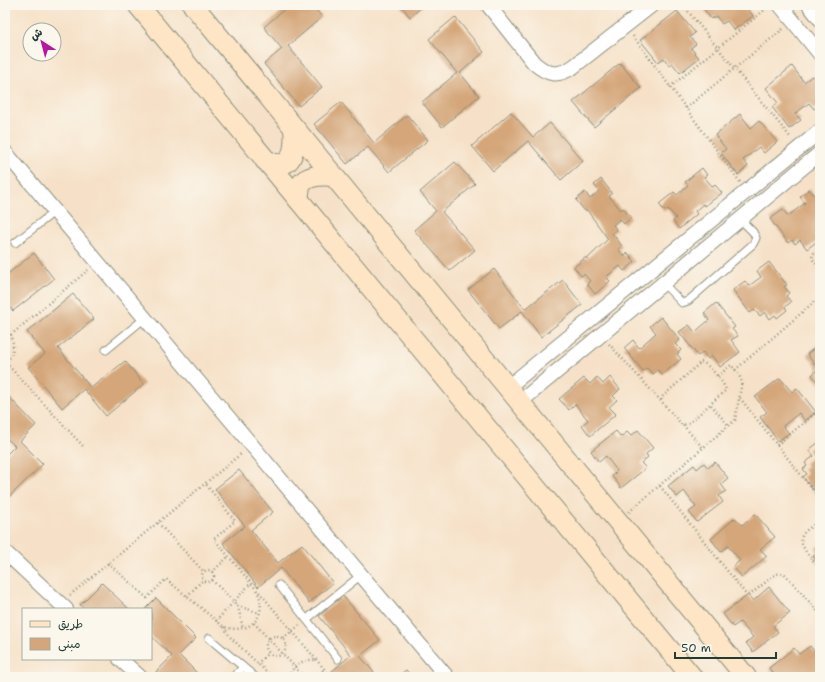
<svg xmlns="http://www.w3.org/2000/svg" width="825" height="682" viewBox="0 0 825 682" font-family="'Shantell Sans','Playpen Sans Arabic',sans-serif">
<rect width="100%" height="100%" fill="#fbf7ec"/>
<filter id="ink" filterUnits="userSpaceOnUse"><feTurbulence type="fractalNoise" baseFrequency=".025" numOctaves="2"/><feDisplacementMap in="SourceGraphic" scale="8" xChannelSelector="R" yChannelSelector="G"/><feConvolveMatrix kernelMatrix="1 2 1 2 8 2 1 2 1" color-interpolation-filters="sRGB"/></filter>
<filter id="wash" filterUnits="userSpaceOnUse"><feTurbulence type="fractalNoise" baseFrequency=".012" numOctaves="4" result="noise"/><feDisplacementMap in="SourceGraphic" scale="16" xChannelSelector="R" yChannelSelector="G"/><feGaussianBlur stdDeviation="0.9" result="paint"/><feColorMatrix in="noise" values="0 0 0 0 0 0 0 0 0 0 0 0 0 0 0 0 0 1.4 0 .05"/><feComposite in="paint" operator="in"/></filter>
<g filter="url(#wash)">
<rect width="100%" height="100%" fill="#f6e1c8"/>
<g id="blocks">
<g fill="#d4a679">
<path d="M289 5H312L322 17 288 46 322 87 299 106 264 64 282 49 264 27Z"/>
<path d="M400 5H424L410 17Z"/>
<path d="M701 5H748L746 7 753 16 734 30 727 21 722 24 716 16 711 19Z"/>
<path d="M677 11 695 33 690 37 696 44 691 48 699 58 680 73 672 63 669 66 664 58 658 62 640 40Z"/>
<path d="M455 17 484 52 460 73 479 96 442 127 422 102 457 73 429 39Z"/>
<path d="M620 63 641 88 594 127 573 102Z"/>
<path d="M792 66 804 82 812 76 820 86V104L814 109 809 103 795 114 801 120 789 129 772 107 778 103 766 88Z"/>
<path d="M341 102 374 143 407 115 428 140 389 172 368 147 347 164 314 124Z"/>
<path d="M511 112 533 137 550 123 583 161 561 180 528 141 493 171 472 146Z"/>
<path d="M740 114 751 128 759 121 777 142 764 153 759 147 743 160 748 166 738 175 721 153 726 149 715 135Z"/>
<path d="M455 162 475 184 442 212 475 250 450 271 414 230 436 211 420 192Z"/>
<path d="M702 168 707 175 704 177 713 187 715 185 722 193 705 206 703 204 695 211 697 214 679 229 673 221 676 218 668 209 664 211 659 204 674 192 677 195 688 185 685 182Z"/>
<path d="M601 179 612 193 609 196 621 210 623 208 631 218 624 224 620 219 613 225 617 230 612 233 622 246 618 249 624 256 628 253 635 262 624 271 620 266 606 277 610 281 595 294 587 284 590 281 584 274 581 276 574 267 586 257 587 259 608 239 587 210 585 211 576 200 585 192 590 199 599 191 594 185Z"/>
<path d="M809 189 820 203V239L807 249 800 240 795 244 792 240 788 243 770 219 783 210 788 216 805 203 800 197Z"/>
<path d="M34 253 54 279 13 311 5 300V276Z"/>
<path d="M769 262 787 285 784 286 789 293 786 296 791 302 785 307 787 310 777 318 775 315 770 319 765 312 760 316 754 310 750 313 733 290 745 281 749 286 761 277 757 271Z"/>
<path d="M494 269 525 309 563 280 582 305 541 337 522 311 499 329 468 290Z"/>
<path d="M73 294 94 319 58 348 91 388 125 361 144 384 106 416 84 389 62 408 28 367 45 354 27 332Z"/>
<path d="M716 303 735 327 732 329 738 336 731 340 740 352 720 367 712 356 708 359 703 352 698 356 679 332 689 325 695 332 709 320 704 313Z"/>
<path d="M661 317 680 340 675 344 681 350 677 354 681 359 662 375 658 370 653 374 647 368 643 371 624 348 633 340 639 348 656 333 650 326Z"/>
<path d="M820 344V385L812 375 818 369 807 354Z"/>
<path d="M597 377 603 384 610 377 620 389 613 396 617 400 609 407 616 414 590 436 582 425 588 420 575 404 569 410 559 399 584 378 590 384Z"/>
<path d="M780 378 792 392 797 388 816 412 805 421 799 413 783 426 789 433 778 441 760 417 767 412 755 397Z"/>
<path d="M5 393 36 425 20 441 43 464 5 501V456L15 446 5 437Z"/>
<path d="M638 430 653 448 646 454 648 457 641 463 646 468 621 488 612 476 617 471 606 456 599 462 591 451 616 431 621 437 627 432 631 436Z"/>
<path d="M820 441V491L817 487 813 490 803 477 807 474 803 469 807 466 805 463 814 456 809 450Z"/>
<path d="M715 462 728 478 721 484 726 491 719 496 723 502 697 522 689 512 696 507 684 491 677 497 668 486 694 465 697 469 704 463 708 468Z"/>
<path d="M239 470 273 512 251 530 278 563 302 544 333 583 309 603 281 568 258 587 223 543 245 526 215 489Z"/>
<path d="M755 514 775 537 760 549 767 556 742 577 733 567 740 560 728 546 721 552 711 539 735 518 742 525Z"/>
<path d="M820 540V564L813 556 818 552 815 548 820 544 818 542Z"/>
<path d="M102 583 129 609H85L80 605Z"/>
<path d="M769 587 790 613 773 626 778 632 753 652 746 643 753 637 740 622 733 627 723 614 748 595 753 601Z"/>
<path d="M343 596 380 640 360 656 378 677H334L330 673 351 655 319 616Z"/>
<path d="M156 598 196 638 179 655 201 677 152 676 172 656 151 636V609H145Z"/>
<path d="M810 646 820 658V670L815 674 818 677H786L784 675 781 677H776L769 668 794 648 799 654Z"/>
<path d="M406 670 412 677H397Z"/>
</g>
</g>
</g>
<g filter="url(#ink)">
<use href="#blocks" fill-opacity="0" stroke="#8a8f7e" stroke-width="1"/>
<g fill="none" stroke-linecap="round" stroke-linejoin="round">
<g stroke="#8a8f7e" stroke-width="9">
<g id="lane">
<path d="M15 243 55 211"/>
<path d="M663 283 682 303 688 301 753 244 756 238 753 232 740 219"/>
<path d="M106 350 145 318"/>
<path d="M279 585 338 659"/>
<path d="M307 619 361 575"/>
<path d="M209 638 255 677"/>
<path d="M234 677 243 667"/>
</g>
</g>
<g stroke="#8a8f7e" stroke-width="16">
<g id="street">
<path d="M488 5 534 63C548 75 557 77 573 67L652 5"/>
<path d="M780 5 820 54"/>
<path d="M809 5 820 19"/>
<path d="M5 152 447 677"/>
<path d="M508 387 820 131"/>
<path d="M520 402 820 153"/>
<path d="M5 552 66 609"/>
<path d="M120 659 140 677"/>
</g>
</g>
<g stroke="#8a8f7e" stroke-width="22">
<g id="secondary">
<path d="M138 5 692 677"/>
<path d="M193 5 746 677"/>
<path d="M265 160C269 161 273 164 277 164 296 167 295 139 294 128"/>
<path d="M298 199C299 195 299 187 302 183 309 175 324 175 334 176"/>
</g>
</g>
<g stroke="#8a8f7e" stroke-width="2.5" stroke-dasharray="1 3" stroke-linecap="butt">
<path d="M683 5 791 138"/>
<path d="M633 36 740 182"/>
<path d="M670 87 767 8"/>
<path d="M686 108 783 29"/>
<path d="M820 247 813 254 812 258 820 270"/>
<path d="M5 328C15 339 16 351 6 363"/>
<path d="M11 335 88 270"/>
<path d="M609 344 661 401"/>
<path d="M701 362C708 363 725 384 726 390L688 424 682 425 662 402 661 398Z"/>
<path d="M6 363 83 446"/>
<path d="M735 370 820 297"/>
<path d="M740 398 820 499"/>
<path d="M711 405 729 426"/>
<path d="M683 425 703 448"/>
<path d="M777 445 820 409"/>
<path d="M660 486 745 593 751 594 776 574 784 573 820 614"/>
<path d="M629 512 735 420 742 382 738 373 731 365 717 377"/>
<path d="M820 520C815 524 807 529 803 534 796 545 814 561 820 569"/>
<path d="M158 523 203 571"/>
<path d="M108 563 147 598 166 579 224 627C251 635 270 615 256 589L214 539 235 521 205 483"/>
<circle cx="208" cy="576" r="6"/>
<path d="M212 572 229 556"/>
<path d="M212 580 238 606 260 613"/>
<path d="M259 592 331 677"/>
<path d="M70 595 242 453"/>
<path d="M187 596 203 580"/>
<path d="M238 606 243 629"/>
<path d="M216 621 251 583"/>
<path d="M254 623 304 677"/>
<path d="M224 627 230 637 272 677"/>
<circle cx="276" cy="646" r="10"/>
<path d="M283 638 300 625"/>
<path d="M257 664 268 653"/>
<path d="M289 677C293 664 304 659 316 660"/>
<path d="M317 677 324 669"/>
</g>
<use href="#lane" stroke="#fff" stroke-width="7"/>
<use href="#street" stroke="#fff" stroke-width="14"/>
<use href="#secondary" stroke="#fee5c5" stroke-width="20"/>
</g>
</g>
<rect width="825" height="682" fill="none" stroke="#fbf7ec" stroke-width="20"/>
<rect x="22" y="608" width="130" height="52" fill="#fbf7ec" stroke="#a3ada2"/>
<rect x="30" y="621" width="20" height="6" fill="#fee5c5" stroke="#a3ada2"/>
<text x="58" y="628" font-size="12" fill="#1f3d34">طريق</text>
<rect x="30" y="638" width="20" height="12" fill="#d4a679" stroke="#a3ada2"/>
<text x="58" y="648" font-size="12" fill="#1f3d34">مبنى</text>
<g transform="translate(42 42) rotate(324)"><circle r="19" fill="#fbf7ec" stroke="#a3ada2"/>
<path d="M0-3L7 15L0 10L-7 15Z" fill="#b5179e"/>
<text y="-6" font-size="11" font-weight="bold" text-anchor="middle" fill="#1f3d34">ش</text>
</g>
<path d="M675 652v6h101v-6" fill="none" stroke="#1f3d34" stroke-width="2"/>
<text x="681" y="652" font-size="12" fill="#1f3d34" stroke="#fbf7ec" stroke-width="3" paint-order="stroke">50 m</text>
</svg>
